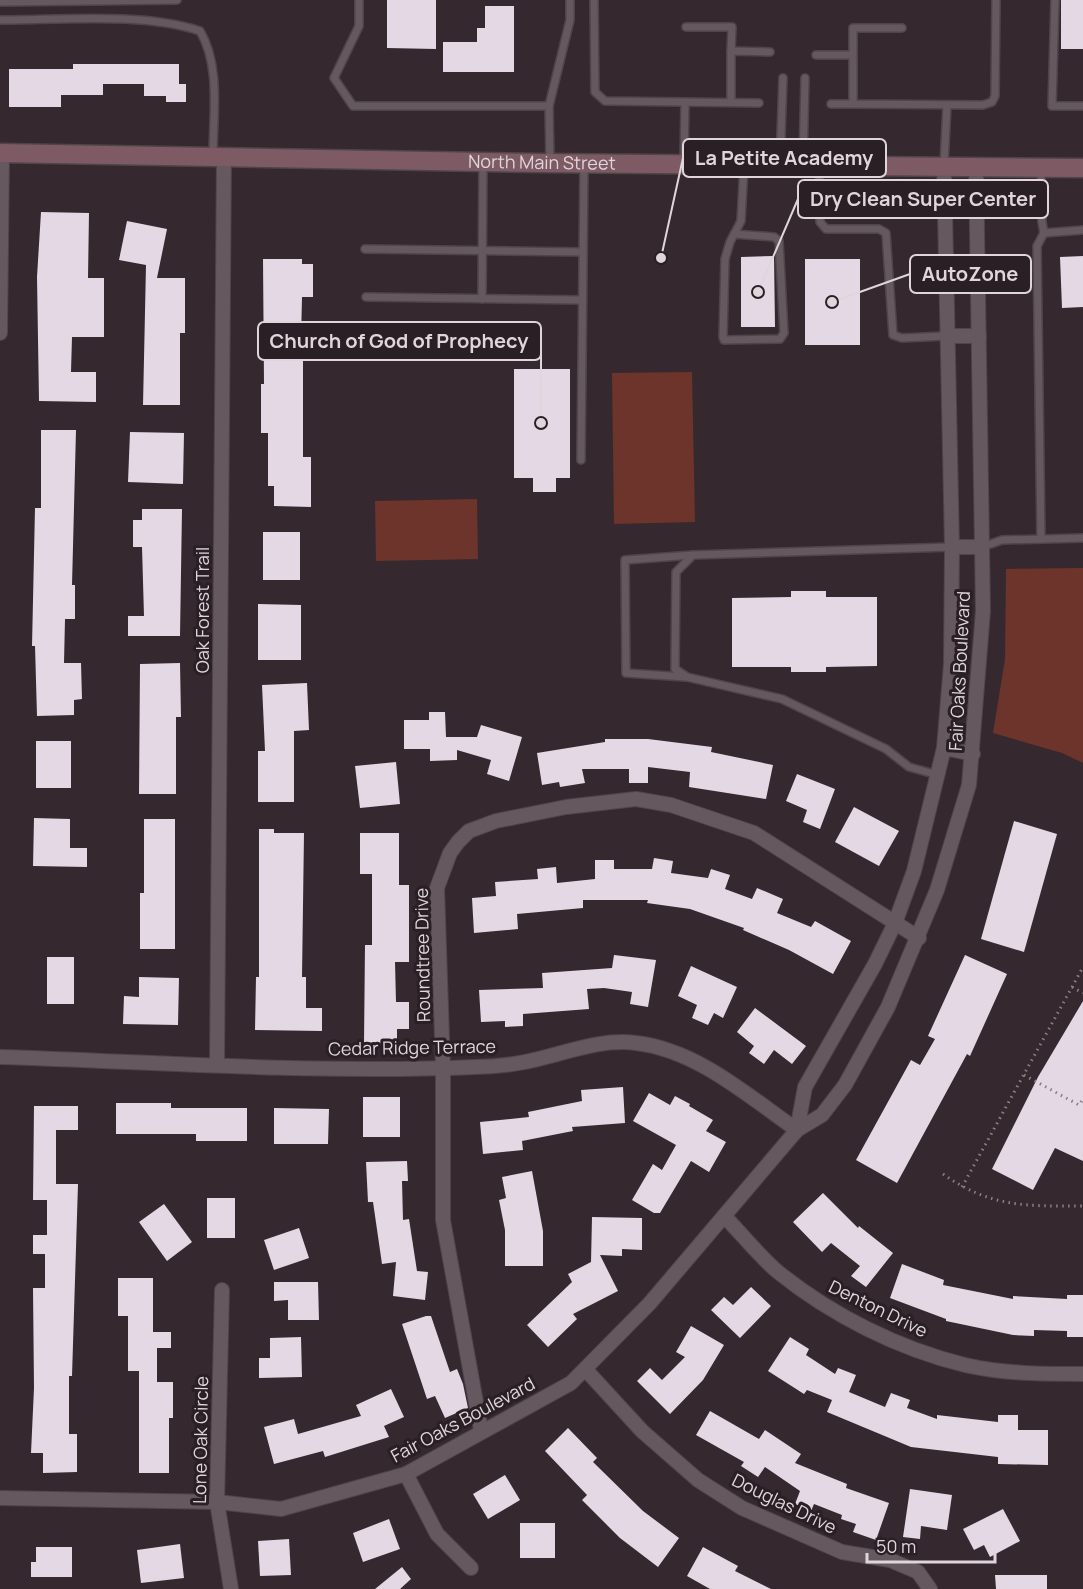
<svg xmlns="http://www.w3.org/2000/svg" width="1083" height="1589" viewBox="0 0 1083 1589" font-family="Manrope,sans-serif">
<rect width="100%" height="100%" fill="#35292f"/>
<g fill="#6c342a">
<path d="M692 372 695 522 614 524 612 373Z"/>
<path d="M477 499 478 559 376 561 375 501Z"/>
<path d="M1083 568V763L1062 753 993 733 1005 659 1006 569Z"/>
</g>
<g fill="#e3d8e4">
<path d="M387 0H436V49L387 48Z"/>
<rect x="1061" y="0" width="22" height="49"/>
<path d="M485 6H514V72H443V42H477V28H485Z"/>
<path d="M73 64H179V84H186V102H166V96H144V84H103V95H61V107H9V69H73Z"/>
<path d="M41 212 89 213 88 278H104V337H72L71 372H96V402L39 401 37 277Z"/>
<path d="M127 221 167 229 157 278H185V333H180V405H143L146 265 119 260Z"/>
<path d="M774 256 775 327H741V257Z"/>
<path d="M1083 256V307L1062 308 1060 257Z"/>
<path d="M263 259H302V264H313V297H302L301 340H317V360H303V457H311V507L274 506V486H268V433H261V384H264Z"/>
<rect x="805" y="259" width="55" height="86"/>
<path d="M514 369H570V478H556V492H533V478H514Z"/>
<path d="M41 430H76L72 585H75V619H65L64 663H81L82 699 74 700V715L37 716 35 646H32L35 508H41Z"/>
<path d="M130 432 184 433 183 484 128 482Z"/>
<path d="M142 509H182L180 636H128V616H144L142 547H133V520H142Z"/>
<rect x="263" y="532" width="37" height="48"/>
<path d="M791 591H826V597H877V666L826 667V672H791V667H732V598L791 597Z"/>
<path d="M258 604 301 605V660H258Z"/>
<path d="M180 663 181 717H176V794H139L140 664Z"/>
<path d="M307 683 309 730 294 731V802H258V751H265L262 685Z"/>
<path d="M429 712H445L446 737H477L481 725 522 737 509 781 487 774 491 760 457 750V760L430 761V749H404V720H429Z"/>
<path d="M605 739H648L712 747 711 752 773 765 766 799 689 787 690 772 648 767V783H629V769H582L585 783 560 787 559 782 542 785 537 753 605 742Z"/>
<rect x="36" y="741" width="35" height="47"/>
<path d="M396 762 400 804 360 808 355 766Z"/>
<path d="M797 774 835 789 820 829 803 822 807 810 786 801Z"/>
<path d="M854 807 899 831 879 866 835 842Z"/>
<path d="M34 818 70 819V848H87V867L33 866Z"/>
<path d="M144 819H175V949H140V893H144Z"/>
<path d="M1014 821 1057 834 1024 952 981 939Z"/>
<path d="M259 829H274V833H304L302 977H306V1008H322V1031L255 1030 256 977H259Z"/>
<path d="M360 833H399V885H409V962H395L396 1002H409V1029H397V1044H364L365 945H372V874H360Z"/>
<path d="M654 858 673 861 671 873 708 878 711 869 730 875 725 889 752 899 757 888 783 899 777 913 811 927 815 921 851 941 833 974 789 950 743 930 744 928 690 909 647 903 648 900H583V908L517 914 518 929 474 933 472 898 496 896 495 882 538 879 537 869 556 867 557 883 595 879V860H614V869H652Z"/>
<path d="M614 955 656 960 648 1007 630 1004 632 992 604 988 587 989 589 1009 523 1014V1026L505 1027V1021L481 1022 479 990 543 988 542 973 612 968Z"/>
<path d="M965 955 1007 974 970 1056 967 1054 897 1183 856 1160 911 1060 920 1065 935 1039 928 1036Z"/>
<rect x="47" y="957" width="27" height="47"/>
<path d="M691 966 737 987 723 1018 714 1013 708 1025 692 1018 697 1005 678 996Z"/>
<path d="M139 977 179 978 178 1025 123 1024 124 996 139 997Z"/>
<path d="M1083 1001V1161L1055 1148 1033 1190 992 1169 1038 1077Z"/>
<path d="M755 1008 806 1046 792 1064 774 1050 764 1064 749 1053 754 1046 737 1032Z"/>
<path d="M623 1087 625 1123 572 1127 573 1131 522 1141 523 1150 483 1154 480 1122 529 1117 528 1112 582 1101 581 1090Z"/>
<path d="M649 1093 670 1105 675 1096 690 1104 689 1106 713 1120 706 1131 726 1142 709 1172 691 1161 660 1213H654L632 1200 653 1164 662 1170 676 1145 633 1121Z"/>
<rect x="363" y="1097" width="37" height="40"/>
<path d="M116 1103H171V1108H247V1141H196V1134H116Z"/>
<path d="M34 1106H78V1130H56V1184H78L72 1376H69V1434H77V1472L43 1473V1453H31L34 1388 33 1288H45V1254H33V1235H47V1200H33Z"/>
<path d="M274 1108 329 1109 328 1144H274Z"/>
<path d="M407 1161 408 1181H402L403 1220 409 1219 417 1271 428 1272 425 1300 393 1296 396 1262 382 1264 373 1202H368L366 1162Z"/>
<path d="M532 1171 543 1231V1266H505V1230L499 1200 506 1198 502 1177Z"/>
<path d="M823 1193 858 1228 859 1226 893 1253 866 1287 851 1276 860 1266 831 1243 822 1252 793 1222Z"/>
<rect x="207" y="1198" width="28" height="40"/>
<path d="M164 1204 192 1242 167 1261 139 1222Z"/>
<path d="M592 1217 642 1218V1250L622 1249V1256L600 1255 618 1291 573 1314 577 1319 548 1347 527 1325 572 1282 568 1274 591 1262Z"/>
<path d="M299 1228 309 1258 274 1270 264 1240Z"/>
<path d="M902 1264 944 1280 943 1285 1013 1299V1296L1067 1299V1295H1083V1337H1067V1331L1034 1330V1336L1013 1335 946 1321V1319L890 1298Z"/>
<path d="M118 1278H153V1332H171V1348H157V1382H173V1418H169V1473H139V1371H128V1316H118Z"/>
<path d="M274 1282H318L319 1320H288V1300L274 1301Z"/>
<path d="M751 1287 771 1306 740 1338 711 1310 724 1297 733 1305Z"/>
<path d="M426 1316H431L450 1372 457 1369 463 1384 468 1408 445 1418 435 1396 427 1399 402 1324Z"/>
<path d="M691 1326 724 1345 703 1380 670 1414 637 1381 650 1368 662 1380 685 1357 676 1352Z"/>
<path d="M301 1337 302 1377 259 1378V1358H270V1338Z"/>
<path d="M790 1337 809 1349 806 1355 835 1374 838 1368 856 1375 849 1392 885 1407 891 1393 910 1400 907 1408 937 1419V1415L998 1422V1415H1018V1430H1048V1465L998 1464V1457L911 1447 827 1412 832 1400 807 1390 804 1394 768 1371Z"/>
<path d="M391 1389 404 1417 384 1426 389 1437 325 1457 323 1451 274 1464 264 1427 294 1419 298 1434 361 1416 356 1405Z"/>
<path d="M710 1411 759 1439 765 1430 801 1454 795 1463 847 1484 846 1488 889 1503 876 1540 853 1532 856 1524 841 1519 842 1515 814 1504 811 1511 795 1504 800 1491 765 1467 758 1477 741 1466 744 1462 696 1435Z"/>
<path d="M568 1428 597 1458 593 1462 643 1511 679 1538 658 1567 620 1538 582 1500 587 1495 545 1451Z"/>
<path d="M505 1475 520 1500 488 1519 473 1494Z"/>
<path d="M910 1489 952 1495 947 1530 921 1526 920 1539 903 1537Z"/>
<path d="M1003 1509 1020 1541 990 1557 984 1545 974 1550 963 1529Z"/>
<path d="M389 1519 400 1549 363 1562 353 1533Z"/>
<rect x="520" y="1523" width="35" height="35"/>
<path d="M289 1539 291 1575 260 1576 258 1541Z"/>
<path d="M180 1544 184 1578 141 1583 137 1550Z"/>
<path d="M36 1547H72V1577H31V1562H36Z"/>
<path d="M703 1547 738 1566 735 1571 771 1589H710L687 1576Z"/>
<path d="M402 1567 411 1579 400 1589H375Z"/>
<path d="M995 1575H1047V1589H996Z"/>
</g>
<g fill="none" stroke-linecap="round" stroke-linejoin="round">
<g stroke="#4e454a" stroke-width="10">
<g id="service">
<path d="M359 0V26L334 78 353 106H549"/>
<path d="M594 0 595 92 605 101 759 103"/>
<path d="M1055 0 1052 106H1083"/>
<path d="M0 2 177 0"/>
<path d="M0 20C60 20 144 12 200 31 221 66 213 116 213 156"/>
<path d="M686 27H732L731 51"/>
<path d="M816 55H853V104L983 105 992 102 995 96 996 0"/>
<path d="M853 55V28H902"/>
<path d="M731 102V51L770 52"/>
<path d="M831 104H853"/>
<path d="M684 162 685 102"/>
<path d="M550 163 549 106 570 20V0"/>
<path d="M780 164 783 78"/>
<path d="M803 164 805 78"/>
<path d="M944 165 947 105"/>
<path d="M819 167 820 222 826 229H879L886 233 893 335 902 338 946 336"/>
<path d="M1041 170 1042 222 1044 233"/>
<path d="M734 234 774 237 779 241 784 333 780 339 724 340 723 337 725 259 730 242 741 221 744 166"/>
<path d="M365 249 583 252"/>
<path d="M366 297 582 300"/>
<path d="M482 299 483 163"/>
<path d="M581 460 584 165"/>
<path d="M1041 539 1037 246 1044 233 1083 230"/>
<path d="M982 547 1002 540 1083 538"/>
<path d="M685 677 626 673 625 560 693 555"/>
<path d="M938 775 909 767 886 749 782 699 687 677 675 669 676 572 693 555 952 547"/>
</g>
</g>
<g stroke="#4e454a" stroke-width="16">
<g id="minor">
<path d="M0 333 2 153"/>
<path d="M946 336H979"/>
<path d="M952 547H982"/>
<path d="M944 748 973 754"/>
<path d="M0 1057C158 1062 317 1074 475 1067 491 1067 509 1065 525 1062 561 1055 599 1038 636 1043 697 1050 748 1096 797 1130"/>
<path d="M217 1065 224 156"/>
<path d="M797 1130 805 1087 875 964 895 923 914 871 944 748 951 664 952 547 944 165"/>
<path d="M724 1216C742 1234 759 1256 778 1272 831 1315 899 1349 965 1365 1004 1374 1044 1374 1083 1374"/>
<path d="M222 1290 217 1502 231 1589"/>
<path d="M586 1370 642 1431 698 1480 742 1508 842 1552 890 1560 918 1572 930 1589"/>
<path d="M481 1430 443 1220V1068L437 888 450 853 458 842 469 831 496 821 566 807 636 799 671 805 754 833 919 938"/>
<path d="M406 1474 437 1534 471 1568"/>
<path d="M0 1498 217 1502 281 1509 406 1474 571 1383 650 1303 797 1130 822 1115 845 1085 888 1007 937 890 969 785 983 611 976 166"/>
</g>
</g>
<g stroke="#4e454a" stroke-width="21">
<g id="secondary">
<path id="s1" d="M0 153 541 163 1083 168"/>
</g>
</g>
<g stroke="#8a8085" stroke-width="3" stroke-dasharray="1.5 4.5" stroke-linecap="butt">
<path d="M1072 987 1083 993"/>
<path d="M1024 1075 1079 1105 1083 1099"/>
<path d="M943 1174C991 1208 1027 1206 1083 1206"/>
<path d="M962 1187 1083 967"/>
</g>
<use href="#service" stroke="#65585e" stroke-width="7"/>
<use href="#minor" stroke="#65585e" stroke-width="14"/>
<use href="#secondary" stroke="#7e5b64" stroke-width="18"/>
</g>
<g text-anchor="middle" stroke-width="6" stroke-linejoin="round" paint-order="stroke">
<g font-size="18" fill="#ded6da" stroke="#2a1f25">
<text dy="6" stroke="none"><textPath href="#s1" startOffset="542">North Main Street</textPath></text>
<text transform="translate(203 610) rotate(-90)" y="6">Oak Forest Trail</text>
<text transform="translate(960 671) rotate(-87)" y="6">Fair Oaks Boulevard</text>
<text transform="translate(423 955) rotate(-91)" y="6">Roundtree Drive</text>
<text transform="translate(412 1048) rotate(-1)" y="6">Cedar Ridge Terrace</text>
<text transform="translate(878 1309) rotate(26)" y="6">Denton Drive</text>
<text transform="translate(463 1420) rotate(-28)" y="6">Fair Oaks Boulevard</text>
<text transform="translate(201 1440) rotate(-89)" y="6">Lone Oak Circle</text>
<text transform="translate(784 1504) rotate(26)" y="6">Douglas Drive</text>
</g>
</g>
<path fill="none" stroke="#ded6da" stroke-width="2" d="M661 258L683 158M758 292L798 199M832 302L910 274M541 423L541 341"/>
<g fill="#ded6da" stroke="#2a1f25" stroke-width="2">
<circle cx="661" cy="258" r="6"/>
<circle cx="758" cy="292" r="6"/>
<circle cx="832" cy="302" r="6"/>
<circle cx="541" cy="423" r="6"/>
</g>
<g fill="#2a1f25" stroke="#ded6da" stroke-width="2">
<rect x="683" y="139" width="203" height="38" rx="6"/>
<rect x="798" y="180" width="250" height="38" rx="6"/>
<rect x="910" y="255" width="121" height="38" rx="6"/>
<rect x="258" y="322" width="283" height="38" rx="6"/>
</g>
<g font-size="20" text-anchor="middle" font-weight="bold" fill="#ded6da">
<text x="784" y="165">La Petite Academy</text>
<text x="923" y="206">Dry Clean Super Center</text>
<text x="970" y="281">AutoZone</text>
<text x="399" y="348">Church of God of Prophecy</text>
</g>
<path d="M867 1553v9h128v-9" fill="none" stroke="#ded6da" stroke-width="3"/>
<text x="876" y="1553" font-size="18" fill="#ded6da" stroke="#2a1f25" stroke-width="4.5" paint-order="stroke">50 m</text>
</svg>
